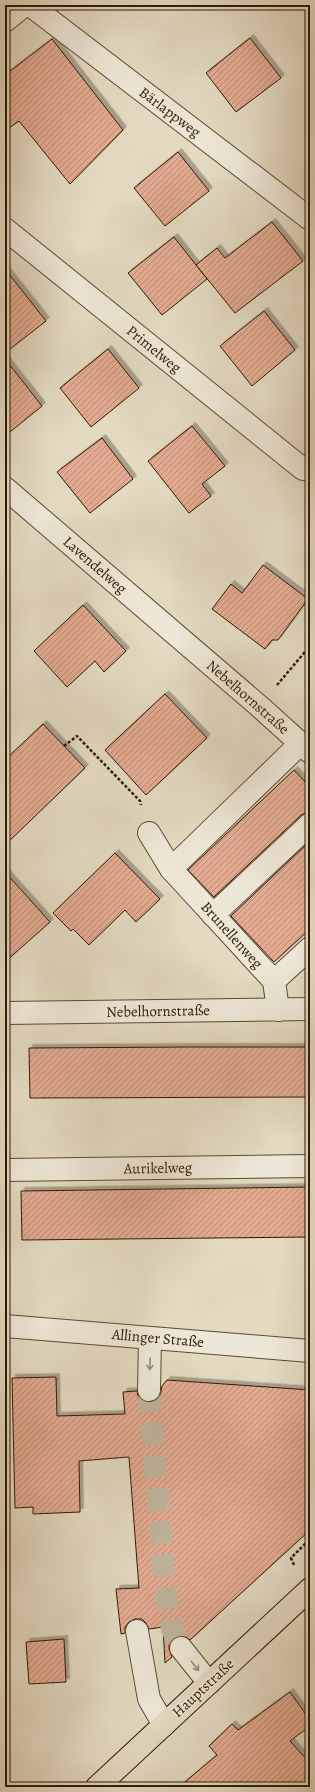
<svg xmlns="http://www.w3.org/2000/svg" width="315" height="1792" viewBox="0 0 315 1792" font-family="Alegreya,serif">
<defs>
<pattern id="building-hatch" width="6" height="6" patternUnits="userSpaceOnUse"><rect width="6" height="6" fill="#e4ab92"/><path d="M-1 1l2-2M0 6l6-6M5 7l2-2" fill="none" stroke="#b98a75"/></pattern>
<filter id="shadow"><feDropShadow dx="3.5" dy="-3.5" stdDeviation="0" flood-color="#0004"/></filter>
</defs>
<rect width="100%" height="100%" fill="#e3dac1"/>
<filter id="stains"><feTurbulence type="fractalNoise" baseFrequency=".005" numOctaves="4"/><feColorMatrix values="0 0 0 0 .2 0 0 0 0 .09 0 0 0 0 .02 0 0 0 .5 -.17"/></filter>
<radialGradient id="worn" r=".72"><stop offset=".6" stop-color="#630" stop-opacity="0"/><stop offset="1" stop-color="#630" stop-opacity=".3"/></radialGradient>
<g fill="url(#building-hatch)" stroke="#301901" filter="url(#shadow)">
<path d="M250 38 281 78 236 112 206 73Z"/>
<path d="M52 39 123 130 70 184 19 121 5 131V75Z"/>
<path d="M178 152 209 191 165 226 134 188Z"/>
<path d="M272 222 303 261 235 313 196 265 217 248 225 258Z"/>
<path d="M174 237 207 279 162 315 128 273Z"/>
<path d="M5 269 46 321 5 353Z"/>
<path d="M264 311 295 350 252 386 220 346Z"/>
<path d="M108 349 139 388 91 427 60 388Z"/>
<path d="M5 359 42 406 5 436Z"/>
<path d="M192 426 225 466 202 484 211 496 189 513 148 461Z"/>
<path d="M102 438 133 479 90 513 57 472Z"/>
<path d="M263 565 308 599 278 640H272L265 649 212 609 231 584 242 593Z"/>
<path d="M83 605 126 651 104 672 95 661 67 687 34 651Z"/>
<path d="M165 694 207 738 146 795 105 750Z"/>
<path d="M43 724 85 768 5 845V760Z"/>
<path d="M294 770 310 787V812L301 815 214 897 188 870Z"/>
<path d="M310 841V929L274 962 231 916Z"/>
<path d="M115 853 160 899 136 922 125 910 89 945 73 929 71 931 53 913Z"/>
<path d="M5 872 50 922 5 962Z"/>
<path d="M188 1047H310V1097L30 1098 29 1048Z"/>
<path d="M310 1187V1237L22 1240 21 1191Z"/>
<path d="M56 1377 57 1416 125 1414 123 1392 137 1391 138 1396 143 1401 148 1402 155 1401 160 1396 162 1386 167 1380 310 1390V1530L190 1640 185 1636H180L173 1639 169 1644V1649L172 1657 165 1663 163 1627 149 1629 146 1623 142 1619H135L129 1622 125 1627V1633L121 1634 116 1589 139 1588 129 1457 79 1461 80 1512 33 1514V1507L15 1508 12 1378Z"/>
<path d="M64 1639 66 1682 29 1684 26 1642Z"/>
<path d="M290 1692 310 1720V1726L290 1741 310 1763V1787H179L217 1755 209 1746 232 1724 238 1730Z"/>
</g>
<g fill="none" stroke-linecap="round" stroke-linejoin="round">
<path stroke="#bfb39b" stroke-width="22" stroke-dasharray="22 11" stroke-linecap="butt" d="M149 1390 165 1587 172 1629 181 1648"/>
<g stroke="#5d4931" stroke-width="24">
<g id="minor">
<path d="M30 5 310 219"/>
<path d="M5 21 25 5"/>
<path d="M5 229 303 469"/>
<path d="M5 488 259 706 310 752"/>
<path d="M149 833 171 869 274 981 278 1010"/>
<path d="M171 869 301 743"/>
<path d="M213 915 310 824"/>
<path d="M274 981 310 948"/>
<path d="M5 1013 310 1009"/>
<path d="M5 1170 310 1166"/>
<path d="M5 1326 310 1351"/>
<path d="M149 1390 150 1338"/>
<path d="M137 1631 149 1699 164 1725"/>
<path d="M181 1648 209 1683"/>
</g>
</g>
<g stroke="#301901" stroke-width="24">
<path id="major" d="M97 1787 310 1589"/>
</g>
<g stroke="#301901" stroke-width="2.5" stroke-dasharray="3 2" stroke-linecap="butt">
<path d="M277 685 310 646"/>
<path d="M64 746 77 736 140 801 141 805"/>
<path d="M294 1565 291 1558 310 1539"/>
</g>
<use href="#minor" stroke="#ede7d7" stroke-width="22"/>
<use href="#major" stroke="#e3dac1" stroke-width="22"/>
</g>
<defs><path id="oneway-shaft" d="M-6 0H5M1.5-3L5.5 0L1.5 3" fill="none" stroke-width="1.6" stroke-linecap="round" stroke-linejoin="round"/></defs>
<g stroke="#988a77">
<use href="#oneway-shaft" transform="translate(150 1364) rotate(92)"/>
<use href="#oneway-shaft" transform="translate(195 1666) rotate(52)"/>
</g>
<g text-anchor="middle" stroke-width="3" stroke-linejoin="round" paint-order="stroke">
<g font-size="15" fill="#301901" stroke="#ede7d7">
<text transform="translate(170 112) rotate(37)" y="5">Bärlappweg</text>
<text transform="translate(154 349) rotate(39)" y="5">Primelweg</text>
<text transform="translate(95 565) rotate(41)" y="5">Lavendelweg</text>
<text transform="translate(248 697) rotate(41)" y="5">Nebelhornstraße</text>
<text transform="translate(232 935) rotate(48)" y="5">Brunellenweg</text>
<text transform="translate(158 1011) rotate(-1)" y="5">Nebelhornstraße</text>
<text transform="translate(158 1168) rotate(-1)" y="5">Aurikelweg</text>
<text transform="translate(158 1338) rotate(5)" y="5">Allinger Straße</text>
<text transform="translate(203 1688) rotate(-43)" y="5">Hauptstraße</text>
</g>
</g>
<rect width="315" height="1792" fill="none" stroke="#e3dac1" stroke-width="20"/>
<rect x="6" y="6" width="303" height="1780" fill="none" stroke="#301901" stroke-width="2"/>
<rect x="10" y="10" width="295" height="1772" fill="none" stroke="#301901"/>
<rect width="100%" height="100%" filter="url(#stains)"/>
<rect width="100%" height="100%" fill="url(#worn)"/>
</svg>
